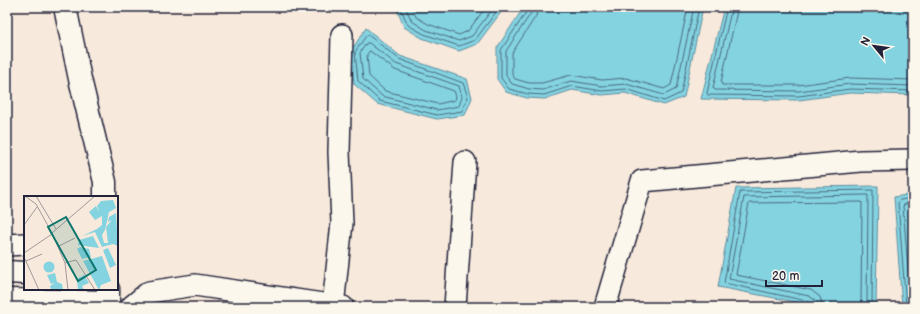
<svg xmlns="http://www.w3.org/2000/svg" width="920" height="314" viewBox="0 0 920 314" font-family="'Balsamiq Sans',sans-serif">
<rect width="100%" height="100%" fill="#f7e9db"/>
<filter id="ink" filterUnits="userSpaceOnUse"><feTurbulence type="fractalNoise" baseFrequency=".025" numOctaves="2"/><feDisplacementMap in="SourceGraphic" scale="8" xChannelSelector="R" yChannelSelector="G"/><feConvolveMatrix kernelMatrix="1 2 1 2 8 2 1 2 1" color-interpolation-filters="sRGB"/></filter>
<g filter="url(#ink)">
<g fill="#84d3e1" stroke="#5d8c9f">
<path d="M396 7H505L477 44 459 51 422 38 404 27Z"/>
<path d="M524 7H703L684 97 664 105 625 93 602 95 572 90 545 99 527 98 506 92 497 79V48Z"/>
<path d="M724 7H913V95L850 93 799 100 701 99Z"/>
<path d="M366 28 400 56 467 79 472 98 465 115 437 119 377 104 354 84 351 51Z"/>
<path d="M878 186 876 307H812L806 304 718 287 736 188Z"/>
<path d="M913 194V307H902L894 197Z"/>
</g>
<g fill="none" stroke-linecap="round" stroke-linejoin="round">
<g stroke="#49697d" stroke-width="1">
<path d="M400 7 408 25 424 34 459 46 475 40 500 7"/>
<path d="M405 7 412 21 426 30 459 41 472 36 494 7"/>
<path d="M412 7 416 17 428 24 459 35 468 31 486 7"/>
<path d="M527 7V11L501 50V78L509 89 528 94 544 95 572 86 602 91 626 89 664 101 681 93 699 7"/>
<path d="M532 7 531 13 506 51V76L512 84 529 89 543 90 571 81 602 86 626 84 664 95 676 89 694 7"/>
<path d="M538 7 536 16 512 53V74L515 79 529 83H542L571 75 602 80 626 78 664 89 671 85 688 7"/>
<path d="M727 7 707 93 708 95 799 96 850 89 913 91"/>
<path d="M732 7 713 88 715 90 799 91 850 84 913 86"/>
<path d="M738 7 721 82 722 85H798L850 78 913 80"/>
<path d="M368 35 399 59 463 83 468 97 462 111 437 115 380 101 358 81 355 52 366 36Z"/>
<path d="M367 43H369L396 64 459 86 462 97 459 106 437 110 382 96 363 79 360 53Z"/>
<path d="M370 51 395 70 454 91 456 96 455 100 438 104 385 91 369 76 367 55Z"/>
<path d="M913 209 910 211 913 255"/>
<path d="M812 307 811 303 807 301 724 283 740 192 873 190 872 307"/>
<path d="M817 307 815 300 809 296 729 279 744 197 868 195 867 307"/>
<path d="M823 307 820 297 811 290 736 275 749 203 862 202 861 307"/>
<path d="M906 307 898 202 900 200 913 198"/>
<path d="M911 307 903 206 905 204 913 203"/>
</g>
<g stroke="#22223b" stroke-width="24">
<g id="minor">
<path d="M7 245 25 244"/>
<path d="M333 306 342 223 339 152 342 35"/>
<path d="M131 307 149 292 195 285 343 307"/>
<path d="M455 307 465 162"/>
<path d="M605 307 642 181 861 161 913 160"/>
</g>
</g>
<g stroke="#22223b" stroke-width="25">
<g id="secondary">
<path d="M65 7 80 79 105 182V197"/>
<path d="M7 272 25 273"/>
<path d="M7 300 108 302V289"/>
</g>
</g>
<use href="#minor" stroke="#fbf7ec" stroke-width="21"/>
<use href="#secondary" stroke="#fbf7ec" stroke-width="22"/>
</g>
</g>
<g transform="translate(24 196)">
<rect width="94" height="94" fill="#f7e9db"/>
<path d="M89 4 92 12 71 24 65 16 72 10 75 16 73 10 77 5ZM85 16 81 34 78 39 80 47H84L82 31 88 24 84 26 85 21 92 17 94 50 89 48 78 51 71 36 58 40 73 33 78 29V20ZM69 40 75 52 54 49 55 44ZM56 51 65 53 67 61 58 63 53 53ZM84 52 92 69 86 72 79 54ZM78 60 87 85 77 89 75 94 59 65ZM19.5 71a5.5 5.5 0 1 1 11 0a5.5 5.5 0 1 1-11 0ZM31 77 33 86 38 88 39 94 27 93 26 90 31 87 27 88 23 79ZM60 79 65 87 58 90 60 94H54L53 83Z" fill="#84d3e1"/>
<path fill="none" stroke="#a2999b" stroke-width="1" d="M1 0 12 8 28 37 71 0M12 0 32 33M0 29 13 11M28 37 41 67 52 64 71 94M35 50 51 42M0 57 28 38M0 61 15 94M2 65 18 58M41 67 44 94"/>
<path fill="#0f766e" fill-opacity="0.15" stroke="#0f766e" stroke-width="2" d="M42 21 72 74 54 85 24 31Z"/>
<rect width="94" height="94" fill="none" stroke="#22223b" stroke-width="2"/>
</g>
<rect width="920" height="314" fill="none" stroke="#fbf7ec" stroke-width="24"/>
<rect x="12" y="12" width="896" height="290" fill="none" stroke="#22223b" stroke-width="1.5" filter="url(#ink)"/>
<g transform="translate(874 46) rotate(299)" stroke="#fbf7ec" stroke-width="3" paint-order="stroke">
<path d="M0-3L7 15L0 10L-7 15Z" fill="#22223b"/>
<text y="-6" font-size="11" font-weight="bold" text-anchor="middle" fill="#22223b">N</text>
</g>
<path d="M766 280v6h56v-6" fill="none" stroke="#22223b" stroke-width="2"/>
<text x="772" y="280" font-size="12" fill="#22223b" stroke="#fbf7ec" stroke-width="3" paint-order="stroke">20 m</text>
</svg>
